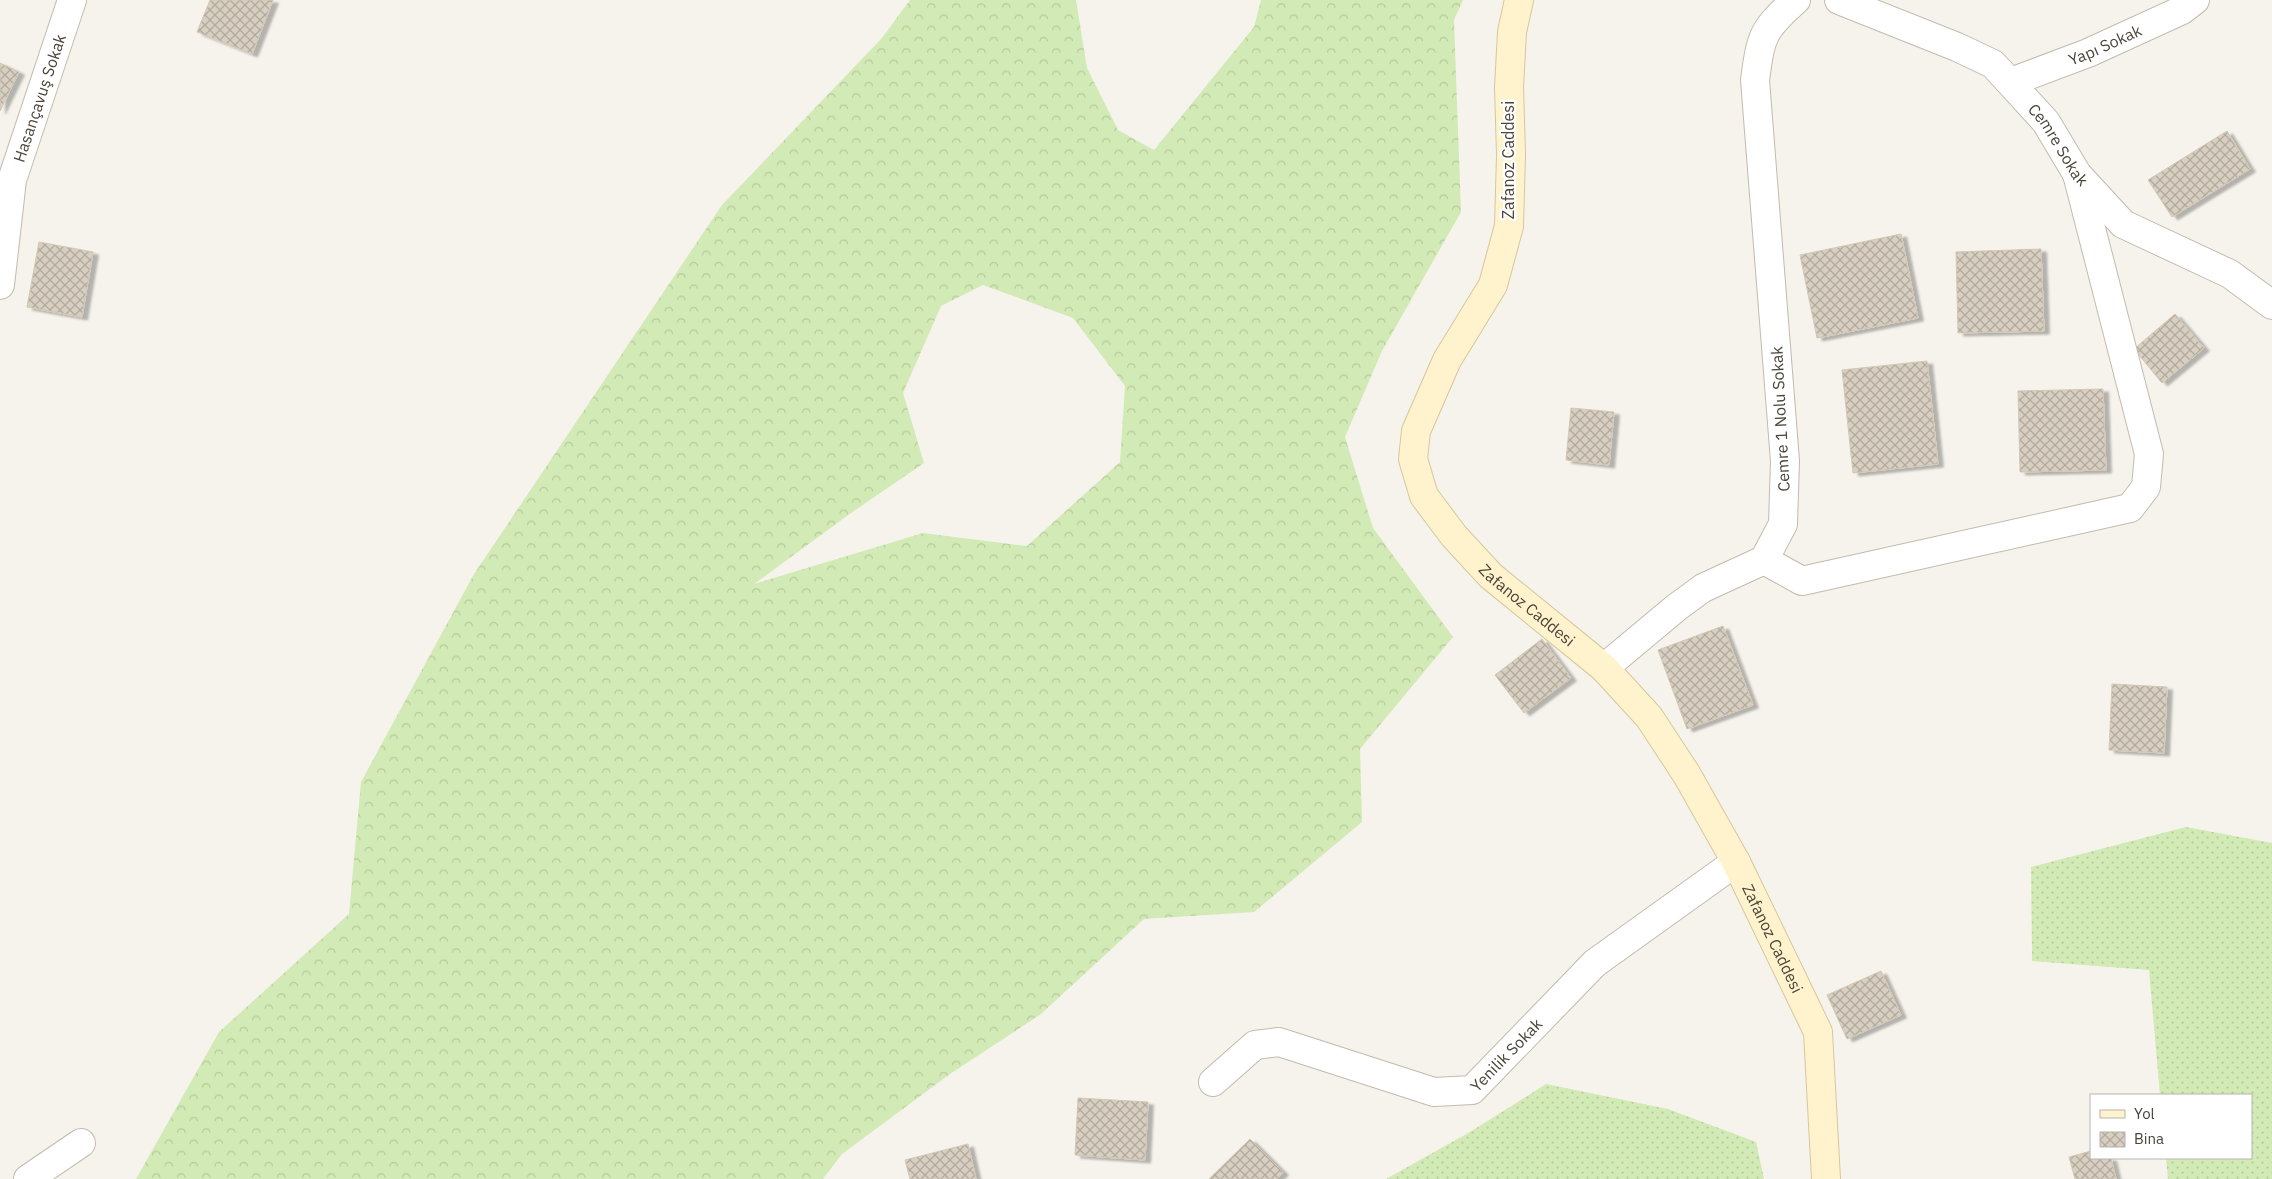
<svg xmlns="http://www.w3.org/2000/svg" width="2272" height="1179" viewBox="0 0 2272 1179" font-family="'IBM Plex Sans',sans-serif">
<defs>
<pattern id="grass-dots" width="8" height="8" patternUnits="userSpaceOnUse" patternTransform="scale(1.25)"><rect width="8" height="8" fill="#d2eab5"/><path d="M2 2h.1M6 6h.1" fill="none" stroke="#b6ca9c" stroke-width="1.8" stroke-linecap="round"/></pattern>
<pattern id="forest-crowns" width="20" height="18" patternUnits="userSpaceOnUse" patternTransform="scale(1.25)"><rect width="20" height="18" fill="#d2eab5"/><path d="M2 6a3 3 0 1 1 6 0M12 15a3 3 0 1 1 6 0" fill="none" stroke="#b6ca9c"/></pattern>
<pattern id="building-cross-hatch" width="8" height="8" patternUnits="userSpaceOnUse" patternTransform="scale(1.25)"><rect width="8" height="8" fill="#d8cfc1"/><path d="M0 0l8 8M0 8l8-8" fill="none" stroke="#b1aa9e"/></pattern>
<filter id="shadow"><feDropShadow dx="5.5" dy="3" stdDeviation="1" flood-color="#0004"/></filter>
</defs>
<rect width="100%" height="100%" fill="#f6f3ec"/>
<g fill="url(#grass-dots)">
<path d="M2186 827 2272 843V1179H2168L2166 1158H2251V1095H2160L2149 970 2032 961 2031 867Z"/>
<path d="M1546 1084 1668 1109 1756 1142 1764 1179H1386L1470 1132Z"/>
</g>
<path fill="url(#forest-crowns)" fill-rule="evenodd" d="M910 0H1076L1087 68 1118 130 1154 150 1254 27 1261 0H1463L1454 20 1461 212 1382 351 1345 437 1373 528 1453 637 1360 749 1362 822 1254 912 1144 919 1041 1014 950 1074 842 1154 823 1179H136L219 1032 349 914 361 782 474 574 722 205 882 38ZM983 285 1073 318 1125 386 1120 462 1027 546 923 533 754 584 851 513 924 463 903 393 941 306Z"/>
<g fill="url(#building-cross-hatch)" stroke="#d3c7b4" filter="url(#shadow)">
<path d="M210 0H273L252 54 197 32Z"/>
<path d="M0 63 19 72 0 111Z"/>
<path d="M2227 131 2250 169 2172 217 2148 180Z"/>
<path d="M1901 234 1918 318 1817 338 1800 255Z"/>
<path d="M39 242 93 252 82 317 27 307Z"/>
<path d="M2041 249 2044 331 1958 333 1956 252Z"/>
<path d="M2175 314 2204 348 2162 383 2134 349Z"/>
<path d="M1927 361 1938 464 1853 473 1842 370Z"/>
<path d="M2103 389 2106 470 2020 472 2018 391Z"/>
<path d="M1571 408 1614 412 1609 465 1566 460Z"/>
<path d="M1723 626 1753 705 1687 729 1658 650Z"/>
<path d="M1542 639 1571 678 1524 713 1495 675Z"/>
<path d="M2112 684 2167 687 2164 753 2109 750Z"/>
<path d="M1881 971 1901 1015 1847 1039 1827 995Z"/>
<path d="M1078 1098 1148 1102 1145 1160 1075 1155Z"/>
<path d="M1250 1139 1283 1172 1277 1179H1209Z"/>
<path d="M968 1144 976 1179H910L905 1160Z"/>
<path d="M2091 1151V1158H2111L2116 1179H2075L2069 1157Z"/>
</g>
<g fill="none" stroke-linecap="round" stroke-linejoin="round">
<g stroke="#c2bbae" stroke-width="30">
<g id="street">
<path id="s1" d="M1839 0 1957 47 1993 64 2046 122 2077 174 2123 224 2230 274 2272 305"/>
<path id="s2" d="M2011 82 2088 53 2182 10 2195 0"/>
<path id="s3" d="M0 285 12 180 72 0"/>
<path d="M1764 560 1802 581 2130 508 2146 487 2149 454 2077 174"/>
<path d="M1604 668 1677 607 1703 588 1764 560 1783 524 1785 461 1755 80C1761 36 1762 30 1796 0"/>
<path id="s4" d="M1213 1082 1255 1045 1279 1042 1434 1092 1472 1090 1595 963 1736 862"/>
<path d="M28 1179 81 1143"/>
</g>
</g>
<g stroke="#d6c79b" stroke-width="30">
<g id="secondary">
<path id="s5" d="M1519 0 1512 32 1509 87 1511 155 1509 226 1493 285 1447 360 1416 431 1413 459 1424 496 1454 536 1491 576 1604 668 1649 717 1687 775 1736 862 1818 1032 1826 1179"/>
</g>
</g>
<use href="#street" stroke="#fff" stroke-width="28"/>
<use href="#secondary" stroke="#fff3cd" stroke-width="28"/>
</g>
<g text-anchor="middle" stroke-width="4.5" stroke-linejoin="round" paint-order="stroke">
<g font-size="16" fill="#4b4439" stroke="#fff">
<text dy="6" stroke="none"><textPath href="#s2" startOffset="101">Yapı Sokak</textPath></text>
<text dy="6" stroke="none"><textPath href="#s3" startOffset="192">Hasançavuş Sokak</textPath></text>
<text dy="6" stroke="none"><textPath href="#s1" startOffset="271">Cemre Sokak</textPath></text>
<text transform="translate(1508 160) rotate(-90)" y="6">Zafanoz Caddesi</text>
<text transform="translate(1780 419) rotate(-93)" y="6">Cemre 1 Nolu Sokak</text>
<text dy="6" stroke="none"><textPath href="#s5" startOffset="671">Zafanoz Caddesi</textPath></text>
<text dy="6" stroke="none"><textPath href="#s5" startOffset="1091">Zafanoz Caddesi</textPath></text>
<text dy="6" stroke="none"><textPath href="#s4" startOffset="330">Yenilik Sokak</textPath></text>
</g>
</g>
<rect x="2090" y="1094" width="162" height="65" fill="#ffffff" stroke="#b7b4b0"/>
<rect x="2100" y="1110" width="25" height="8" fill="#fff3cd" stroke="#b7b4b0"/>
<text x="2134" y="1119" font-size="15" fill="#4b4439">Yol</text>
<rect x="2100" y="1132" width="25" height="15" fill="url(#building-cross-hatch)" stroke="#b7b4b0"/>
<text x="2134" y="1144" font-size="15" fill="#4b4439">Bina</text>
</svg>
